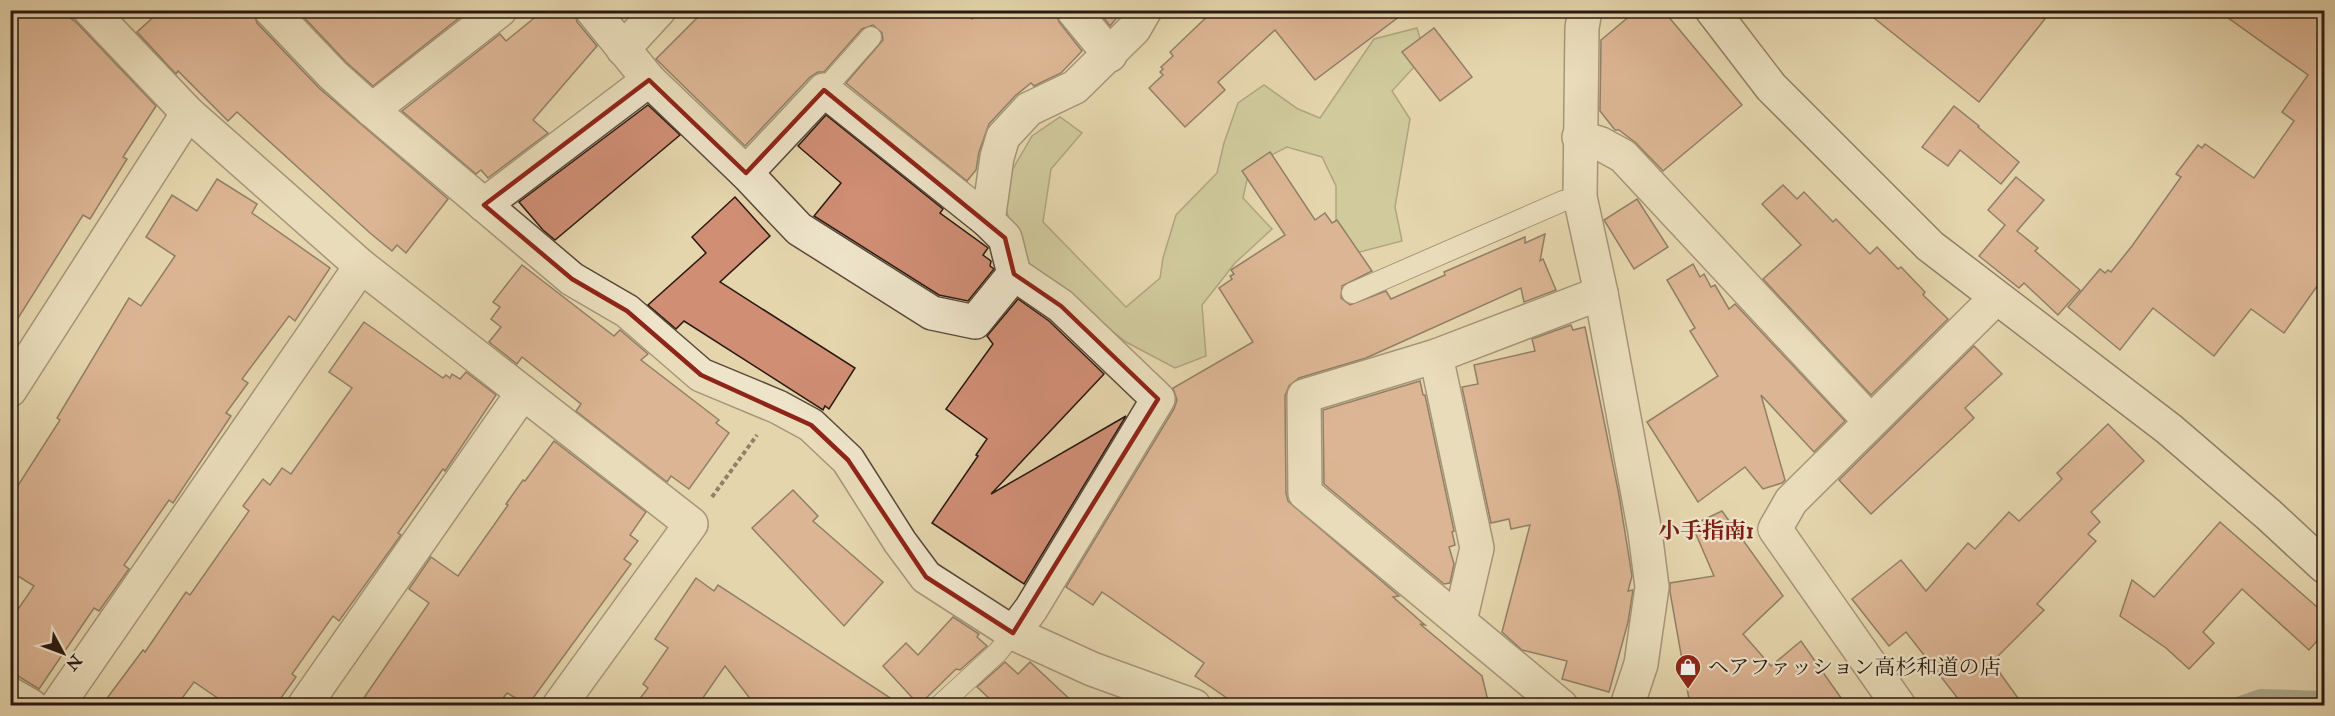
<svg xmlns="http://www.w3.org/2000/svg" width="2335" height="716" viewBox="0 0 2335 716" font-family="'IM FELL Double Pica','Noto Serif JP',serif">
<rect width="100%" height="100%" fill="#e5d5ad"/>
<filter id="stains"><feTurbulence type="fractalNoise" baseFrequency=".00333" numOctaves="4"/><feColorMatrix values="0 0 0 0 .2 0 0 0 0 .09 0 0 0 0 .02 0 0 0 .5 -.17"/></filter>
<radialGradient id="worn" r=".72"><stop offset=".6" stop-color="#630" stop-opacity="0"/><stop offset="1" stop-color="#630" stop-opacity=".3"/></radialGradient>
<path fill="#b6bd89" stroke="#706b4d" stroke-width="1.5" d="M1417 28 1425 55 1392 91 1410 119 1395 207 1402 241 1356 253 1336 235V186L1322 157 1287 147 1250 166 1243 198 1272 229 1235 263 1202 305 1206 356 1175 368 1126 342 1022 258 1000 191 1032 136 1060 117 1082 133 1051 169 1043 222 1126 307 1160 278 1163 258 1176 215 1217 173 1224 143 1238 103 1264 85 1298 109 1320 118 1374 39Z"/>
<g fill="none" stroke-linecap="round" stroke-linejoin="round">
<path stroke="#6b796a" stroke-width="10" d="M2226 706 2260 694 2324 696"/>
</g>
<g fill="#d08e75" stroke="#2a1911" stroke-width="1.5">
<path d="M10 10H58L75 21 156 106 123 157 127 159 90 219 83 215 10 331Z"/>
<path d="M161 10H253L257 23 319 88 448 199 406 253 397 245 392 251 370 233 237 112 228 121 178 71 176 74 137 32Z"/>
<path d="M297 10H469L373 86 346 62Z"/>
<path d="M544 10H574L577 22 597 46 533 120 548 133 488 178 481 170 476 174 402 111 500 34 506 41Z"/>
<path d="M705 10H961L972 19 979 10H1055L1059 22 1082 51 1061 73 1034 86 1031 83 1015 96 989 124 979 152 976 170 967 181 846 83 883 40 882 33 873 25 862 29 824 72H818L810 77 745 146 656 59Z"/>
<path d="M1098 10H1123L1110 26Z"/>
<path d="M1214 10H1408L1315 80 1275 30 1218 82 1225 90 1185 127 1149 88 1163 75 1160 72 1163 69 1161 67 1173 56 1170 52Z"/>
<path d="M1637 10H1663L1742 105 1663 171 1636 143 1619 130H1615L1600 111 1601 40Z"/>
<path d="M1864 10H2052L1979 102Z"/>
<path d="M2217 10H2325V275L2284 333 2251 309 2214 356 2153 308 2120 350 2068 307 2100 269 2105 273 2108 270 2111 272 2132 246 2181 177 2176 174 2198 145 2202 148 2205 144 2254 178 2294 121 2282 112 2308 75Z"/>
<path d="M1434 28 1472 77 1440 101 1402 52Z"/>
<path d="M648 105 680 135 555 240 543 230 519 202Z"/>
<path d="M1954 106 1979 126 1978 127 2019 162 2001 184 1960 150 1948 166 1922 147Z"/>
<path d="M826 115 943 209 940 213 988 248 983 255 991 261 990 266 994 269 968 301 939 295 814 216 841 183 798 146Z"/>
<path d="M1270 152 1315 220 1325 213 1332 223 1337 220 1372 271 1342 286 1341 298 1350 305 1386 291 1391 299 1445 275 1444 272 1525 237V243L1545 234 1540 261 1543 259 1556 290 1524 302 1521 288 1366 358 1299 378 1289 386 1285 396 1286 493 1288 501 1399 596 1393 597 1425 625 1420 624 1482 676 1489 705H1237L1195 676 1204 663 1102 592 1093 605 1066 587 1174 409 1177 400 1173 388 1253 342 1219 288 1232 279 1230 276 1234 274 1231 270 1285 235 1242 171Z"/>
<path d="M2016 177 2044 200 2017 231 2038 248 2035 251 2080 290 2058 315 2024 283 2019 288 1979 256 2005 225 1988 210Z"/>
<path d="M217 179 257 204 252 213 330 268 295 321 289 316 242 379 248 383 226 413 231 416 173 503 169 500 124 565 129 569 99 611 94 608 39 689 10 671V621L34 586 10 571V498L60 420 57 418 129 298 141 306 175 256 146 237 172 195 197 211Z"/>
<path d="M1783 185 1797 199 1804 192 1833 222 1836 219 1870 254 1877 247 1898 269 1901 267 1925 292 1923 295 1948 319 1871 395 1763 279 1801 245 1762 204Z"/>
<path d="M735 197 770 236 720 282 855 368 829 409 825 406 823 410 684 321 676 329 648 305 706 253 692 237Z"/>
<path d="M1637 199 1668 247 1634 269 1604 220Z"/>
<path d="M1693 264 1700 277 1704 274 1711 287 1715 285 1729 309 1735 304 1845 421 1814 452 1761 395 1785 480 1782 483 1763 489 1745 467 1698 502 1647 422 1718 376 1690 331 1695 328 1667 280Z"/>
<path d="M522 265 614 336 620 330 648 354 641 360 719 420 716 423 729 433 689 489 671 476 667 482 576 411 581 404 522 357 517 364 489 342 501 327 491 319 500 307 493 302Z"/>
<path d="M1018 299 1049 321 1104 374 991 494 1126 416 1024 584 932 523 978 456 976 455 987 439 946 409 993 344 987 336Z"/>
<path d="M364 322 443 378 446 375 450 378 452 374 460 379 466 372 496 395 445 471 443 469 398 533 401 535 339 621 333 616 292 674 296 677 276 705H228L194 682 177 705H102L143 650 145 652 186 592 190 595 249 511 243 506 263 479 270 485 282 468 291 474 352 388 329 372Z"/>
<path d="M1571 325 1573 330 1585 327 1619 495 1632 576 1628 591 1633 590 1628 622 1609 692 1562 679 1567 661 1522 650 1502 632 1530 525 1511 529 1509 519 1491 523 1462 387 1478 384 1474 365 1535 351 1532 339Z"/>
<path d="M1974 346 2002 374 1965 408 1974 418 1871 514 1839 480Z"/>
<path d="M1420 381 1423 395H1425L1454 531 1452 532 1455 545 1449 547 1454 564 1450 583 1444 584 1324 484 1323 410Z"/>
<path d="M2108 424 2144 461 2091 512 2100 522 2088 534 2096 541 2037 604 2044 610 1992 662 2023 705H1963L1906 632 1889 646 1852 599 1901 560 1926 591 1968 543 1975 549 2009 512 2019 521 2062 479 2057 473Z"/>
<path d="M554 441 646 512 630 535 638 541 624 559 631 564 528 705 507 693 498 705H359L429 603 409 589 431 557 458 576 508 505 506 504 523 480 525 481Z"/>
<path d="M793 490 818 516 813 521 883 582 844 626 752 528Z"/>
<path d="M1722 511 1783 596 1743 634 1771 666 1801 641 1846 705H1690L1670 592V583L1714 576 1692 525Z"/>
<path d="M2220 522 2325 614V632L2309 650 2242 589 2203 632 2214 643 2189 669 2166 648 2120 616 2132 580 2154 597Z"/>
<path d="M696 578 714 591 718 585 901 705H755L725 666 698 705H635L648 688 643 684 668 648 655 639Z"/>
<path d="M953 617 979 634 977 637 987 646 960 670 956 669 919 705 883 666 906 643 918 655Z"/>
<path d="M1005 662 1018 674 1030 662 1076 705H988L992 701 977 687Z"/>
</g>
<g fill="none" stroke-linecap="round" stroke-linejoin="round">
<g stroke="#594838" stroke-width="22">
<g id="lane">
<path d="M824 90 871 37"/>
<path d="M1352 293 1563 201 1580 197"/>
<path d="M939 706 998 652 1013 633"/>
</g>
</g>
<g stroke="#594838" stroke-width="36">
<g id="street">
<path d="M90 10 188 113 361 266 691 524 559 706"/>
<path d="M271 10 333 75 372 110 572 279 627 311 701 375 778 407 811 425 848 460 900 542 926 577 1013 633 1092 669 1194 706"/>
<path d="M592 10 649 80 746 173 799 229 932 313 975 322 1014 274"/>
<path d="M1073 10 1110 55"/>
<path d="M1585 10 1582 28 1580 197 1601 293 1645 532 1652 587 1641 664 1627 706"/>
<path d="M623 49 659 10"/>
<path d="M372 110 500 10"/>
<path d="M1579 137 1601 144 1623 156 1870 421"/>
<path d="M746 173 824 90 988 221"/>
<path d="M484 205 649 80"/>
<path d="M1436 356 1477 548 1460 621"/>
<path d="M10 390 188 113"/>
<path d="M1013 633 1031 609 1158 399 1061 306 1014 274 1005 238 988 221 997 157 1003 137 1029 109 1075 87 1134 29 1145 10"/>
<path d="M10 694 31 706"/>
<path d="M57 706 361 266"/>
<path d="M304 706 522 394"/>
<path d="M1561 706 1305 493 1304 396 1436 356 1601 293"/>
<path d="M1899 706 1775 529 1791 501 1996 298"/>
</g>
</g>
<g stroke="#2a1911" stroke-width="36">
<path id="secondary" d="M1712 10 1771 87 1930 246 2169 429 2269 515 2324 566"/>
</g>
<path stroke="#2a1911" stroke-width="4" stroke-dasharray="4.5 3" stroke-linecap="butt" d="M712 497 757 435"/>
<use href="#lane" stroke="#eee4ca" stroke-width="20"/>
<use href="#street" stroke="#eee4ca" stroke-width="33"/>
<use href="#secondary" stroke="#eee4ca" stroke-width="33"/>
</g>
<path d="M0 0H2335V716H0ZM649 80 746 173 824 90 1005 238 1014 274 1061 306 1158 399 1013 633 926 577 848 460 811 425 701 375 627 311 572 279 484 205Z" fill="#e5d5ad" fill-opacity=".55" fill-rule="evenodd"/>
<path fill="none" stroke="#8f2418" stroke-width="4.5" stroke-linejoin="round" d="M649 80 746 173 824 90 1005 238 1014 274 1061 306 1158 399 1013 633 926 577 848 460 811 425 701 375 627 311 572 279 484 205Z"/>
<defs>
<g id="shop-pin" transform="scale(1.35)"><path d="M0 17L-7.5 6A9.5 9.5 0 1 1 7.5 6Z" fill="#8f2418" stroke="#eee4ca"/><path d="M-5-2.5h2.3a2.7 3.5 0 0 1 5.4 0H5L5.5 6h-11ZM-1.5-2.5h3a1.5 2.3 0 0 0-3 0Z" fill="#fff"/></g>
</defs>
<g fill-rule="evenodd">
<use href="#shop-pin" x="1688" y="667"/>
</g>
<g text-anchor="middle" stroke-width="4.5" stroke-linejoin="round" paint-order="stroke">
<g font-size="21" fill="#2a1911" stroke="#eee4ca" text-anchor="start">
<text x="1708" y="674">ヘアファッション高杉和道の店</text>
</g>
<g font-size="22" font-weight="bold" fill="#7a1f14" stroke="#eee4ca">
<text x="1706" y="538">小手指南1</text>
</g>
</g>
<rect width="2335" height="716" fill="none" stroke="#e5d5ad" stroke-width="36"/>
<rect x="12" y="12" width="2311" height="692" fill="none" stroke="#2a1911" stroke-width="3"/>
<rect x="18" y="18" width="2299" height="680" fill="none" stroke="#2a1911" stroke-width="1.5"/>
<g transform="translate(63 653) rotate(131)" stroke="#eee4ca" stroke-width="4.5" paint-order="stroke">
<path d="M0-4.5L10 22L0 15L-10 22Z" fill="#2a1911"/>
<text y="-9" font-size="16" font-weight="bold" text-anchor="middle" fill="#2a1911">N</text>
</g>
<rect width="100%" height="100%" filter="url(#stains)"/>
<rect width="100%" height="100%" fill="url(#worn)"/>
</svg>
